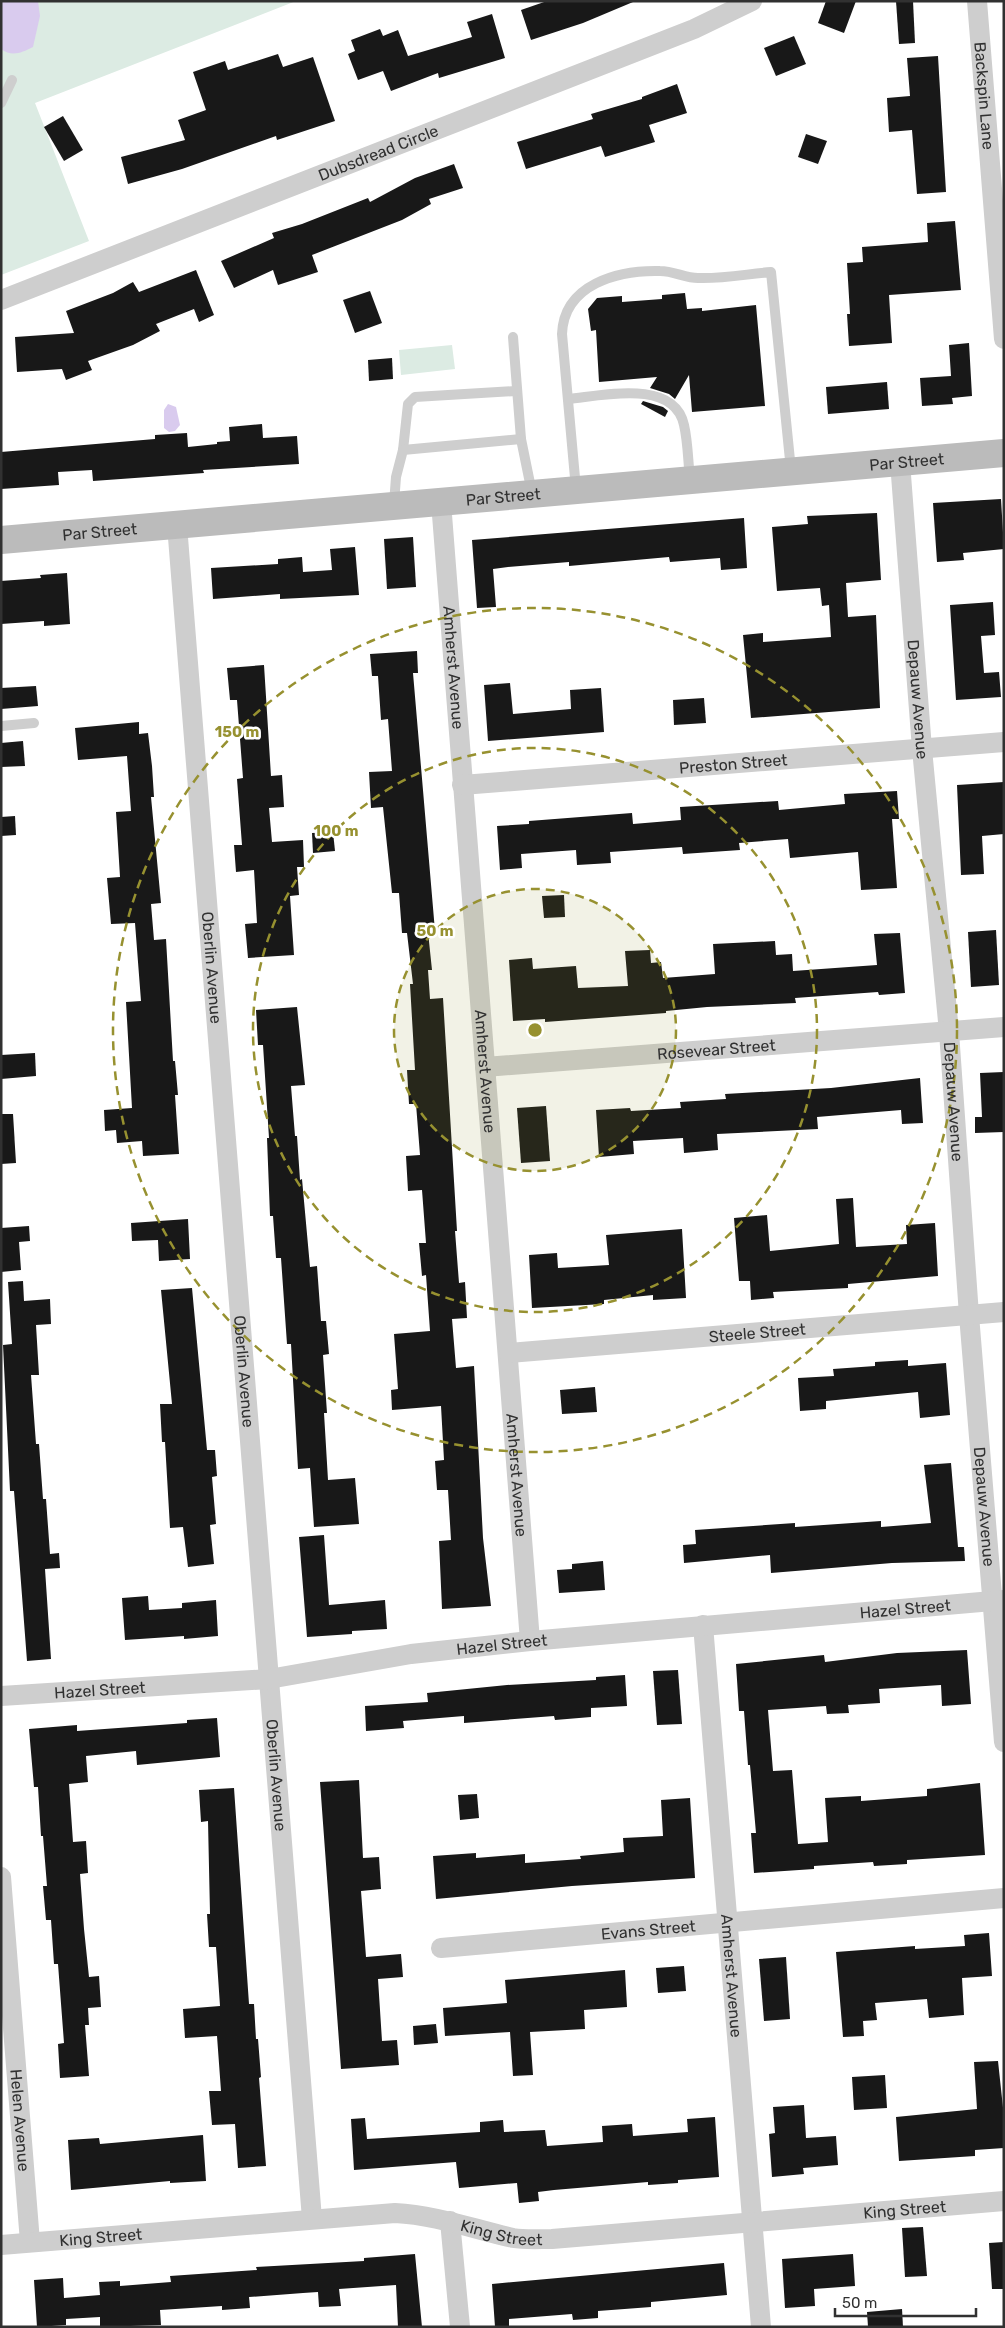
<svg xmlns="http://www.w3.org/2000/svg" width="1005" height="2328" viewBox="0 0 1005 2328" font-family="Rubik,sans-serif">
<rect width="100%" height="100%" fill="#fff"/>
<g fill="#dcebe3">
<path d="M1 1H296L35 103 89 241 1 275Z"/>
<path d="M452 345 455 369 401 375 399 350Z"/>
</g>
<g fill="#d9cbee">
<path d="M1 1H38L40 16 33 47C21 53 12 57 1 49Z"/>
<path d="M168 404 176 407 180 425 175 431 169 432 164 428V410Z"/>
</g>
<g fill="#181818">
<path d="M547 1H633V2L583 23 531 40 521 10Z"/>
<path d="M826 1H856L844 33 818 23Z"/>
<path d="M896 1H913L915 43 899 44Z"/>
<path d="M492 14 505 58 439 78 438 73 391 91 383 71 358 80 348 54 355 51 351 40 380 29 383 36 398 30 408 56 472 37 467 22Z"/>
<path d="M794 36 806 64 776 76 764 48Z"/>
<path d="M278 54 283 67 313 57 335 121 277 140 276 136 182 169 128 184 121 157 185 140 178 120 206 110 193 72 225 61 228 70Z"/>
<path d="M938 56 946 192 917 194 912 130 889 132 887 98 910 96 907 58Z"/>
<path d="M677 84 687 113 649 125 655 142 605 157 601 146 526 169 517 142 593 119 591 114 642 99V97Z"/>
<path d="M63 116 83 150 64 161 44 127Z"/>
<path d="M806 134 827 141 818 164 798 157Z"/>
<path d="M454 164 463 188 429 199 431 204 402 220 312 255 318 272 278 285 273 270 234 288 221 261 274 238 272 233 302 224 368 198 370 202 415 178Z"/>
<path d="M955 221 961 290 889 295 892 343 849 346 847 314H850L847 263 863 262 862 247 928 242 927 223Z"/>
<path d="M196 270 214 315 199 322 194 309 156 324 160 331 133 345 88 361 92 370 66 380 62 369 17 372 15 337 74 333 66 311 113 293 133 282 139 292Z"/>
<path d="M370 291 382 323 355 333 343 300Z"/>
<path d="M685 293 687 309 702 308V311L756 305 765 406 692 412 689 375 675 399 669 394 650 388 657 377 599 382 596 330 591 331 588 309 597 298 622 296V302L662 299V295Z"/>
<path d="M969 343 972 396 952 398 953 404 922 406 920 378 951 376 949 345Z"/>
<path d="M392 358 393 379 369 381 368 360Z"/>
<path d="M887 382 889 409 828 414 826 387Z"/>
<path d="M643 401 663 407 668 411 665 417 641 404Z"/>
<path d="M262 424 263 438 297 436 299 464 203 470 204 473 93 481 92 470 58 472 59 485 1 489V452L155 439V435L187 433 188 447 217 444V442L230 441 229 427Z"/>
<path d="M1001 499 1004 549 963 553 964 560 937 562 933 503Z"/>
<path d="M877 513 881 580 846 583 848 617 876 615 880 708 751 718 743 635 763 633V642L831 637 829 605 822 606 820 588 777 591 772 527 808 524 807 516Z"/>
<path d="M744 518 747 568 721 570 720 558 670 562 669 557 569 566V562L508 567 493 569 496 607 477 608 472 540Z"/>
<path d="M413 537 416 587 387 589 384 539Z"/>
<path d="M355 547 359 595 280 599V594L213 599 211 568 278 564V559L302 557 303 572 332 570 330 549Z"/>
<path d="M67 573 70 624 44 626V621L1 624V581L41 578 40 575Z"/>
<path d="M993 602 995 635 981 636 984 673 999 672 1001 697 956 700 950 605Z"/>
<path d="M417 651 418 673H413L435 931 428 932 432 970H428L430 999 443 998 457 1231H455L459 1283 465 1282 467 1318 452 1319 456 1368 474 1366 483 1538 491 1606 442 1609 439 1541 451 1540 448 1490H437L435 1461 444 1460 441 1406 392 1410 391 1390 398 1389 394 1334 430 1331 426 1275 422 1276 419 1243H426L422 1190 408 1191 406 1156 420 1155 416 1104H409L407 1070H415L410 984H413L407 933H402L399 893H392L383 807 371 808 369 772 392 771 388 719 381 720 378 676H372L370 654Z"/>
<path d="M264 665 271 776 282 775 284 807 269 808 272 842 303 840 304 867H297L299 895 290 896 294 955 248 958 245 924 257 923 254 870 236 872 234 845H242L237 779 243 778 237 700H230L227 668Z"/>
<path d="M510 683 513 714 571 709 570 690 601 688 604 732 488 741 484 685Z"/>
<path d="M36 686 38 706 1 709V688Z"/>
<path d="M704 698 706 723 674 725 673 700Z"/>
<path d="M139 722V734L148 733 152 766 154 797H151L161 903 151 904 154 940 166 939 173 1061H175L178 1095H175L179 1154 143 1156 142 1141 117 1143 116 1130 105 1131 104 1110 132 1108 126 1002 141 1001 135 923 111 924 107 878 120 877 116 812 131 811 127 756 78 760 75 728Z"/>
<path d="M23 741 25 766 1 767V743Z"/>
<path d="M1004 782V834L982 836 984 874 961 875 957 785Z"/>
<path d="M897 791 899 819H892L897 888 861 890 858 852 790 858 788 839 739 843 740 850 683 854 682 847 610 852 611 863 577 865 576 850 521 854 522 868 500 870 497 826 529 824V821L632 813 633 824 681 820 680 807 778 801 779 810 845 804 844 794Z"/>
<path d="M15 816 16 835 1 836V817Z"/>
<path d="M333 832 335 851 313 853 312 833Z"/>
<path d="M564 895 565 917 544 918 542 896Z"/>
<path d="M996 930 999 985 971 987 968 932Z"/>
<path d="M900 933 905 993 879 995 878 992 795 998 796 1003 707 1007 666 1011V1013L545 1022V1019L513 1021 509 960 532 958 533 969 576 966 578 988 628 986 625 951 650 950 651 963 661 962 663 978 715 974 713 944 775 941 776 955 792 954 793 971 877 965 874 934Z"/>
<path d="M297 1007 305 1085 291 1086 295 1136H297L300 1180 302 1179 310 1267 317 1266 321 1321H326L329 1354 323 1355 327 1413H324L328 1480 355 1478 359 1524 314 1527 310 1468 298 1469 291 1344H287L281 1258H276L273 1216H270L267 1138H269L263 1045H258L256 1010Z"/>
<path d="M35 1053 36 1076 1 1079V1055Z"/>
<path d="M1004 1072V1132L975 1133V1117H982L980 1073Z"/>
<path d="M920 1078 923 1123 902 1124 901 1110 817 1117 818 1129 717 1134 718 1150 684 1153 683 1138 633 1141 634 1154 599 1157 596 1110 630 1108 631 1111 681 1108 680 1102 726 1099 725 1094 831 1088Z"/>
<path d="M546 1106 550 1161 521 1163 517 1108Z"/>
<path d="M1 1114H13L16 1163 1 1164Z"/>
<path d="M853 1198 856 1247 907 1244 906 1225 935 1223 938 1276 848 1284V1288L773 1292 774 1298 751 1300 750 1281H739L734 1218 767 1215 770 1251 839 1244 836 1199Z"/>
<path d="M188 1219 190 1259 159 1261 158 1240 132 1241 131 1223Z"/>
<path d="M29 1226 30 1241 19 1242 21 1270 1 1272V1228Z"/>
<path d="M682 1229 686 1298 653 1300V1295L604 1300V1304L532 1308 529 1255 557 1253 558 1268 609 1265 606 1235Z"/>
<path d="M23 1281 24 1301 50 1299 51 1324 36 1325 39 1375H31L36 1444H39L43 1499H46L50 1554 59 1553 60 1568 45 1569 51 1659 27 1661 14 1491H10L3 1345 12 1344 8 1282Z"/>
<path d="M192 1288 207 1450H215L217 1476 212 1477 216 1524 210 1525 214 1564 188 1567 183 1527 170 1528 165 1442H162L160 1404H172L161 1290Z"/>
<path d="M908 1360V1366L946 1363 950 1415 920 1418 918 1392 826 1401V1409L800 1411 798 1378 834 1376 833 1369 875 1366V1362Z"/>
<path d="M595 1387 597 1412 562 1414 560 1390Z"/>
<path d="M951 1463 958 1547H964L965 1561 892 1563 771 1573 770 1555 684 1563 683 1545 696 1544 695 1530 795 1523V1527L881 1521V1527L931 1523 924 1465Z"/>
<path d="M324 1535 329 1605 385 1600 387 1629 352 1631V1634L307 1637 299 1537Z"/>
<path d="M603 1561 605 1590 559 1593 557 1570 572 1569V1564Z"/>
<path d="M148 1596 149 1610 182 1608V1603L216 1600 218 1636 184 1639V1636L125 1640 122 1598Z"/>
<path d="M967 1650 971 1704 942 1706 941 1685 879 1689 880 1703 848 1705 849 1713 827 1714 826 1706 768 1710 773 1771 792 1770 798 1844 828 1842 825 1798 861 1796V1801L927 1796V1789L980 1783 985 1855 907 1860V1864L874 1866 873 1862 814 1866V1869L754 1873 751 1833H756L750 1765H748L744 1711H739L736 1664 824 1655 825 1662 897 1653Z"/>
<path d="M678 1670 682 1724 657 1725 653 1671Z"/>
<path d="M625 1675 627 1706 591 1708V1717L555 1720 554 1716 464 1723V1716L403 1721 404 1728 366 1731 365 1706 428 1702 427 1693 507 1685 596 1680V1677Z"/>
<path d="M217 1718 220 1757 137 1765 136 1751 86 1756 88 1782 69 1784 73 1842 86 1841 88 1873 80 1874 84 1929 89 1977 99 1976 101 2007 88 2008 89 2025H85L89 2076 60 2078 58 2044 64 2043 58 1964H54L51 1920H46L43 1886H47L43 1836H41L38 1787H34L29 1729 77 1725V1731L187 1723V1720Z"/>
<path d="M359 1780 363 1858 379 1857 381 1889 361 1891 366 1957 401 1954 403 1977 378 1979 382 2041 397 2040 399 2065 341 2069 320 1782Z"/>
<path d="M234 1788 249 2004H254L256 2039H258L261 2077 259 2078 266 2166 238 2168 235 2124 212 2125 209 2091H221L217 2036 185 2038 183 2009 220 2006 216 1947H209L207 1914H210L208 1821 201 1822 199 1790Z"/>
<path d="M477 1794 479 1818 460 1820 458 1795Z"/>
<path d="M690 1798 695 1878 572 1886 436 1899 433 1856 476 1853V1858L525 1854V1863L581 1859 580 1856 624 1852 623 1838 663 1836 661 1800Z"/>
<path d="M989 1933 992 1976 962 1978 964 2015 929 2018 927 1999 875 2003 877 2020 863 2021 864 2036 843 2037 836 1952 915 1946V1949L965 1946 964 1935Z"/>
<path d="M786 1957 790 2019 764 2021 759 1959Z"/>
<path d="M684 1966 686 1991 658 1993 656 1968Z"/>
<path d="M625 1970 627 2007 584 2010 585 2029 530 2032 533 2075 513 2076 510 2032 445 2036 443 2008 507 2003 505 1980Z"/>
<path d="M436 2024 438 2043 414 2045 413 2026Z"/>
<path d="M998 2061 1004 2117V2148L975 2150V2156L899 2161 896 2117 977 2109 974 2062Z"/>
<path d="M885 2075 887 2108 854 2110 852 2077Z"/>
<path d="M804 2105 806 2138 836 2136 838 2165 803 2168 804 2174 772 2177 769 2134 775 2133 773 2107Z"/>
<path d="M715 2117 719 2177 678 2180V2183L648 2185V2182L554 2190 538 2192 539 2201 519 2203 517 2183 459 2188 456 2162 354 2170 351 2119 365 2118 367 2139 480 2132V2122L503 2120 504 2132 545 2130 547 2146 603 2142 602 2126 632 2124 633 2136 688 2132 687 2119Z"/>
<path d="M203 2135 206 2181 170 2183V2181L71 2190 68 2140 99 2138 100 2144Z"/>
<path d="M923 2227 927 2276 905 2277 902 2228Z"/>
<path d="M1004 2242V2289H992L989 2243Z"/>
<path d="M415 2254 422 2327H398L396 2285 339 2289 341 2306 319 2307 318 2292 303 2293 249 2297 250 2308 222 2310V2306L160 2310 161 2325 100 2327V2317L66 2319V2325L37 2327 34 2280 63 2278 64 2298 100 2295 99 2282 120 2281V2286L171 2282 170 2276 257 2270 256 2267 364 2261V2258Z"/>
<path d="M853 2254 855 2286 814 2289 815 2306 785 2308 782 2259Z"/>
<path d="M724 2263 727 2295 651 2302V2307L598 2311V2318L573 2320 572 2314 509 2319V2327H495L492 2284Z"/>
<path d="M902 2309 903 2327H868L867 2312Z"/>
</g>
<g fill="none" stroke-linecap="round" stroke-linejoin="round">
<g stroke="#cecece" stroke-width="10">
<path d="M1 103 12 80"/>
<path d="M513 337 521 439 532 493"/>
<path d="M568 399C601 396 674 378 684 425 688 442 688 461 690 479"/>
<path d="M403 450 408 404 415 397 516 391"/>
<path d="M576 489 562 334C564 284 618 270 660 271 674 271 685 278 698 278 722 279 747 274 771 272L791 470"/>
<path d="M394 504 396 477 403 450 521 439"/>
<path d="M1 726 34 723"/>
</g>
<g stroke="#cecece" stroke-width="20">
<path id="s1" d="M977 1 1004 339"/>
<path id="s2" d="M1 300 694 29 752 1"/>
<path id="s3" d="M900 462 922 749 949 1032 969 1315 1004 1742"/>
<path id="s4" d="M441 502 530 1641"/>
<path id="s5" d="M177 525 312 2219"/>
<path id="s6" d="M462 785 1004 742"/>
<path id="s7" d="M485 1067 1004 1027"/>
<path id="s8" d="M509 1353 1004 1312"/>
<path id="s9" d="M703 1625 761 2327"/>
<path id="s10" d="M1 1696 269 1679 411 1654 530 1641 1004 1600"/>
<path id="s11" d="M1 1877 30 2242"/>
<path id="s12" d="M441 1948 1004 1898"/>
<path d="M450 2221 460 2327"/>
<path id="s13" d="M1 2245 395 2213C436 2215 473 2229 513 2238 525 2240 539 2239 552 2239L1004 2201"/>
</g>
<path stroke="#bbb" stroke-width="28" id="s14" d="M1 540 1004 453"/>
</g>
<circle cx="535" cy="1030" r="141" fill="#979130" fill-opacity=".12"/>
<g fill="none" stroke="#979130" stroke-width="2.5" stroke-dasharray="9 6">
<circle cx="535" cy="1030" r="141"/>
<circle cx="535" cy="1030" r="282"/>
<circle cx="535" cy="1030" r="422"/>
</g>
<g text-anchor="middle" stroke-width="5" stroke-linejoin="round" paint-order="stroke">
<g font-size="16" fill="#313131" stroke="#fff">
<text dy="6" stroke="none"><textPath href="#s1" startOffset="95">Backspin Lane</textPath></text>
<text dy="6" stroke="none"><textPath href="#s2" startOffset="405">Dubsdread Circle</textPath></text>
<text dy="6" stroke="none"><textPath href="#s14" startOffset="909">Par Street</textPath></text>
<text dy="6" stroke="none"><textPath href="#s14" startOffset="504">Par Street</textPath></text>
<text dy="6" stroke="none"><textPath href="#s14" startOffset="99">Par Street</textPath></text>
<text dy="6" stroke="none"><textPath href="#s4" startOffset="166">Amherst Avenue</textPath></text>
<text dy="6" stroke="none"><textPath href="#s3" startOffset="238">Depauw Avenue</textPath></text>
<text dy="6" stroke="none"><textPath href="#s6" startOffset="272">Preston Street</textPath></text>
<text dy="6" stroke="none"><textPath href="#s5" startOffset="444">Oberlin Avenue</textPath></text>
<text dy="6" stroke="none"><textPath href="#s7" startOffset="232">Rosevear Street</textPath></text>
<text dy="6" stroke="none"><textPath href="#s4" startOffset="571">Amherst Avenue</textPath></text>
<text dy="6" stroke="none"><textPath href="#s3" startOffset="642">Depauw Avenue</textPath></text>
<text dy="6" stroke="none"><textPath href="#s8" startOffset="249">Steele Street</textPath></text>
<text dy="6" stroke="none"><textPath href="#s5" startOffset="849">Oberlin Avenue</textPath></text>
<text dy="6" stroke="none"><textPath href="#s4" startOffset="976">Amherst Avenue</textPath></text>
<text dy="6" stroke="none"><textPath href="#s3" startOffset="1048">Depauw Avenue</textPath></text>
<text dy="6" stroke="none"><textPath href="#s10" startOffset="909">Hazel Street</textPath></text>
<text dy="6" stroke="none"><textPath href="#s10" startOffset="504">Hazel Street</textPath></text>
<text dy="6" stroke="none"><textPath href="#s10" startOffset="99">Hazel Street</textPath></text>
<text dy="6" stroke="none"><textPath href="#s5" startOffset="1254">Oberlin Avenue</textPath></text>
<text dy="6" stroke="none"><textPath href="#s12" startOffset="208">Evans Street</textPath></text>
<text dy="6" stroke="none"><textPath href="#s9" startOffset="352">Amherst Avenue</textPath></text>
<text dy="6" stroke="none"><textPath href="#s11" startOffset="244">Helen Avenue</textPath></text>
<text dy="6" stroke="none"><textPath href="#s13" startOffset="909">King Street</textPath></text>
<text dy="6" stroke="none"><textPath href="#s13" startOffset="504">King Street</textPath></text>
<text dy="6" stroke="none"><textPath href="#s13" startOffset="100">King Street</textPath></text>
</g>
</g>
<circle cx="535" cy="1030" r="8" fill="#979130" stroke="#fff" stroke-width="2.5"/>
<g font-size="15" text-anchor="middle" font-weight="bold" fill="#979130" stroke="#fff" stroke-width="5" stroke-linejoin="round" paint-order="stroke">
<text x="237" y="737">150 m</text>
<text x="336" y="836">100 m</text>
<text x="435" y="936">50 m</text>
</g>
<rect width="1005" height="2328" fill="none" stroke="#313131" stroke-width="5"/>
<path d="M835 2308v8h141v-8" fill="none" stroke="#313131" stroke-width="2.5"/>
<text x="842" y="2308" font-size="15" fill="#313131" stroke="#ffffff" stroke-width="4" paint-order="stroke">50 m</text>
</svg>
